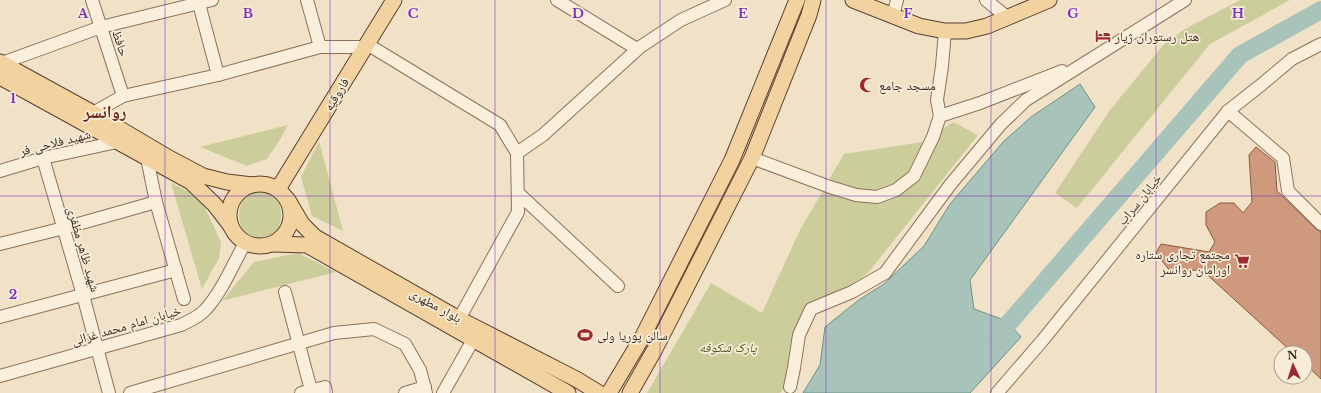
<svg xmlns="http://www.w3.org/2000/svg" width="1321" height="393" viewBox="0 0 1321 393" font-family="'Libre Baskerville','Noto Naskh Arabic',serif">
<rect width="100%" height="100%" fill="#f0e1c7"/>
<g fill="#cbce9a">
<path d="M1240 0H1290L1210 44 1077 208 1055 193 1110 110 1165 43 1185 29Z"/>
<path d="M953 122 978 135 868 273 798 322 792 378 780 393H647L711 283 762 313 800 230 844 154 923 142Z"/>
<path d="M288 125 281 138 267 159 247 166 200 147Z"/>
<path d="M319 141 343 231 312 216 301 177Z"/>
<path d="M171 183 194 194 205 208 221 242 219 258 202 289Z"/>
<path d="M261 191 278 199C282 208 283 224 275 232 271 236 264 238 258 239 254 237 247 235 244 231 236 220 239 205 245 195Z"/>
<path d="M298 253 336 272 222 301 254 262Z"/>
</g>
<path fill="#a8c3ba" stroke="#6e9287" d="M1080 84 1095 107 970 280 974 309 1007 321 1021 337 970 393H803L820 365 825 327 860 299 884 284 924 246 950 204 1003 142 1031 117Z"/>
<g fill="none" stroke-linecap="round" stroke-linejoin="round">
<path stroke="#a8c3ba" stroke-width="18" d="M988 333 1003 330 1240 55 1321 10"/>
</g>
<path fill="#ce997c" stroke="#8c5a41" d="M1256 147 1275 162 1277 191 1316 229 1321 232V379L1305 364V353H1293L1202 270 1170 271 1156 253 1161 244 1209 252 1215 242 1206 225V212L1220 203H1234L1243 213 1252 202 1249 155Z"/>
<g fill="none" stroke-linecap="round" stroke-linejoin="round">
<g stroke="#8c725c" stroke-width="14">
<g id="minor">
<path d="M92 0 123 96"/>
<path d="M198 0 218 75"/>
<path d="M307 0 320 47"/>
<path d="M557 0 637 49"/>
<path d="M986 0 1008 18"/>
<path d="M893 16 897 0"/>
<path d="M367 44 500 125 517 153"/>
<path d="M2 63 101 27 212 0"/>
<path d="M1228 111 1283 158 1288 191 1321 224"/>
<path d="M93 113 123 96 218 75 320 47H365"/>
<path d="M940 116 937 100 942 66 945 31"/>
<path d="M43 158 83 295 109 393"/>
<path d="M147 158 156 202 184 299"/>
<path d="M752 158 830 187 856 195 877 197 896 190 914 176 933 137 940 116 980 103 1062 71"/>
<path d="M0 171 43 158 117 142"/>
<path d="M518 193 618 286"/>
<path d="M0 244 64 228 156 202"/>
<path d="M285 292 311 390"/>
<path d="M0 317 176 270"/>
<path d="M459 319 518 212 517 153 543 135 640 47 681 20 725 0"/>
<path d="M0 376 181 325C189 321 199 317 205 310 222 292 233 264 245 243"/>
<path d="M790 387 794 368 799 335 811 309 852 292 885 273 950 185 1001 124 1026 100 1185 0"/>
<path d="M130 393 334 333 374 329 405 344 420 370 426 393"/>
<path d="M301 393 325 387 326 393"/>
<path d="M405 393 425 387"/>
<path d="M443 393 473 340"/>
<path d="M997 393 1042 341 1228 111 1261 85 1292 59 1321 44"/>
</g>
</g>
<g stroke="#5a4130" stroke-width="17">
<g id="major">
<path d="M853 0 919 26 945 31H966L987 26 1049 0"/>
<path d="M0 62 93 113 169 158 203 176 227 182 252 185"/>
<path d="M0 77 191 182 214 204 231 226"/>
<circle cx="260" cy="215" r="31"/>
<path d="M278 189 394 0"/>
<path d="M288 200 302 224 315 237 459 319 576 379 599 393"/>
<path d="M273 244 307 245 568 393"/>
<path d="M609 393 643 336 732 160 797 0"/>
<path d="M630 393 655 349 752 158 809 15 813 0"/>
</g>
</g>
<use href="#minor" stroke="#faefdb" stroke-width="12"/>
<use href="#major" stroke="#f2d39f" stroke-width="15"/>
</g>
<path fill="none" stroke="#7b2cbf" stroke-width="1" stroke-opacity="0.55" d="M165 0V393M330 0V393M495 0V393M660 0V393M826 0V393M991 0V393M1156 0V393M0 196H1321"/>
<defs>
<g id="hotel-bare" transform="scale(1.2)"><path d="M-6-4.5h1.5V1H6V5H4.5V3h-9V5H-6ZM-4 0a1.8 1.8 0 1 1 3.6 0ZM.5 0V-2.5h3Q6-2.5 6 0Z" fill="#9c2a32" stroke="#f7ecd7" stroke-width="2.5" paint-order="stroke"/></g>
<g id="mosque-bare" transform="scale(1.2)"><path d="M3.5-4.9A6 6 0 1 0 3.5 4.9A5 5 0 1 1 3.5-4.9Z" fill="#9c2a32" stroke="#f7ecd7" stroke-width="2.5" paint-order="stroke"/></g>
<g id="supermarket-bare" transform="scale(1.2)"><path d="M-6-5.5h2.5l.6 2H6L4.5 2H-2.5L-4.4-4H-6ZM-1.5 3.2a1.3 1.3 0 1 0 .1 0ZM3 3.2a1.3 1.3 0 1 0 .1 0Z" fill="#9c2a32" stroke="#f7ecd7" stroke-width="2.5" paint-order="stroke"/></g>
<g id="stadium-bare" transform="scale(1.2)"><path d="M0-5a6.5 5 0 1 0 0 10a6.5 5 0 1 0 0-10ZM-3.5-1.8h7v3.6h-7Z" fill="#9c2a32" stroke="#f7ecd7" stroke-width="2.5" paint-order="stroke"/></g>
</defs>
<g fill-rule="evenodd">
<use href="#hotel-bare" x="1103" y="36"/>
<use href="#mosque-bare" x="867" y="85"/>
<use href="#supermarket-bare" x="1242" y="261"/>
<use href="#stadium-bare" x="585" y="335"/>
</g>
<g text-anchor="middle" stroke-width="3.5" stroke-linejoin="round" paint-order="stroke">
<g font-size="13" fill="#3c2c20" stroke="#f7ecd7" text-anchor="start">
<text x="1115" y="41">هتل رستوران ژیار</text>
<text x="879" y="90">مسجد جامع</text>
<text x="1230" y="259" text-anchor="end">مجتمع تجاری ستاره<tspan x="1230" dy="15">اورامان روانسر</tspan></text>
<text x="597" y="340">سالن پوریا ولی</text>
</g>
<g font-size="13" fill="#3c2c20" stroke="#f7ecd7">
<text transform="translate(121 43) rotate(72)" y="5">حافظ</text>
<text transform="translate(336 94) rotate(-59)" y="5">فاروقیه</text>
<text transform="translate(55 142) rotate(-14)" y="5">شهید فلاحی فر</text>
<text transform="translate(1139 199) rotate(-51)" y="5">خیابان سراب</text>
<text transform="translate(84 249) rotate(74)" y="5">شهید ظاهر مظفری</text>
<text transform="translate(436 305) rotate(29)" y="5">بلوار مطهری</text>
<text transform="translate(126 325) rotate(-16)" y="5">خیابان امام محمد غزالی</text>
</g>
<g font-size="13" font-style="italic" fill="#4f5926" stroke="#f7ecd7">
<text x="728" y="352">پارک شکوفه</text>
</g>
<g font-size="17" font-weight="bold" fill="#6a291e" stroke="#f7ecd7">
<text x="105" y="118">روانسر</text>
</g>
</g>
<g font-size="13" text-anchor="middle" font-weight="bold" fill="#7b2cbf" stroke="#f7ecd7" stroke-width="3.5" stroke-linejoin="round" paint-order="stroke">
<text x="83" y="18">A</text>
<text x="248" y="18">B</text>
<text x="413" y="18">C</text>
<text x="578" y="18">D</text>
<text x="743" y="18">E</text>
<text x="908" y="18">F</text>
<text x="1073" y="18">G</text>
<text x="1238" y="18">H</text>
<text x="13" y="103">1</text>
<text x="13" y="299">2</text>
</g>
<g transform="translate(1293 365) rotate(356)"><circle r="19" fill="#f7ecd7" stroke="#ac9f8e"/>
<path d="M0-3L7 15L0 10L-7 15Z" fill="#9c2a32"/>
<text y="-6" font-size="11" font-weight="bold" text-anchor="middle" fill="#3c2c20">N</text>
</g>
</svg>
